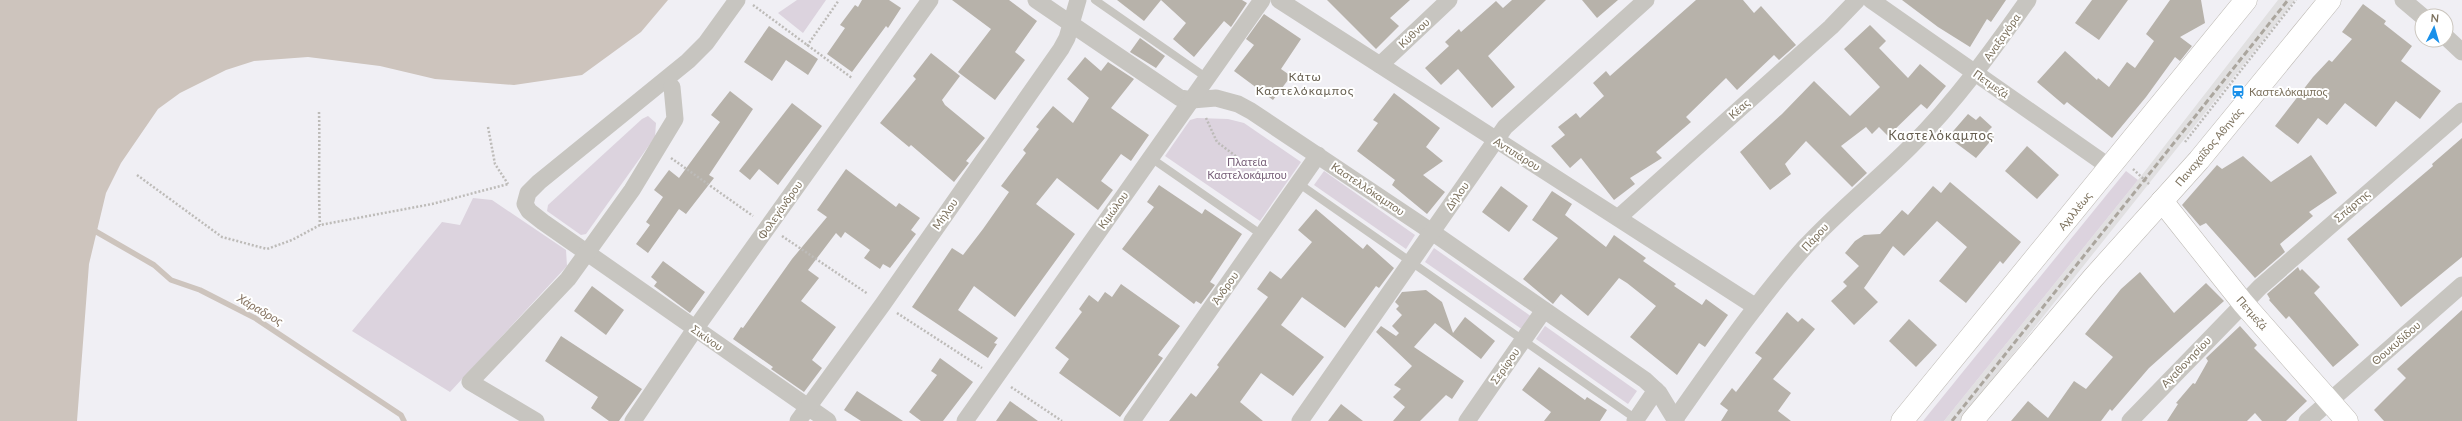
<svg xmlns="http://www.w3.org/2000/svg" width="2462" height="421" viewBox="0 0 2462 421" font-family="Lato,sans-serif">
<rect width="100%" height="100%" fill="#f0eff4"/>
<path fill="#e1e0e1" d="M2278 0H2295L1960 421H1944L2138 180Z"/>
<g fill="#dcd3de">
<path d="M797 0H826L803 33 778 13Z"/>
<path d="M648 116 656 123 655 137 586 234 581 235 547 211 548 205 642 119Z"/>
<path d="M1197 118 1228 119 1244 123 1301 162 1260 221 1165 156 1190 120Z"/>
<path d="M1324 171 1415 235 1406 249 1314 185Z"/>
<path d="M2126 171 2138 180 1944 421H1923Z"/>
<path d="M473 198 492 200 566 250 567 266 450 392 352 331 442 222 460 225Z"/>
<path d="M1434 248 1532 317 1523 330 1425 262Z"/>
<path d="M1545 326 1637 391 1628 404 1536 339Z"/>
</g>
<path fill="#cdc4bd" d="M0 0H668L641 32 582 75 514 85 435 79 380 66 308 57 254 61 226 70 180 93 158 109 121 163 106 193 89 264 77 421H0Z"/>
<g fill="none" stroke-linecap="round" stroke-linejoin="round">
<path stroke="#cdc4bd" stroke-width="5.5" d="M95 231 154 265 171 280 200 290 255 318 401 415 404 421"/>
</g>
<g fill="#b7b2aa">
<path d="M862 0H889L901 8 888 28 886 26 852 72 827 54 845 28 840 25 855 5 858 7Z"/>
<path d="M952 0H1009L1037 21 1015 52 1025 60 995 100 958 72 991 29Z"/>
<path d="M1117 0H1161L1144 21Z"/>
<path d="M1161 0H1242L1247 3 1231 27 1224 21 1194 57 1173 39 1186 23Z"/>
<path d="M1327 0H1410L1390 18 1399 26 1376 49Z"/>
<path d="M1512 0H1546L1488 56 1515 87 1492 108 1458 69 1441 85 1425 68 1449 46 1445 42 1459 29 1461 32 1496 1 1503 8Z"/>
<path d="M1582 0H1618L1597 18Z"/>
<path d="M1696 0H1743L1754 13 1761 6 1796 45 1779 60 1774 55 1737 90 1726 78 1686 117 1691 122 1656 152 1662 158 1630 178 1635 184 1614 200 1581 158 1570 168 1551 146 1565 135 1558 127 1576 113 1580 118 1604 96 1593 83 1606 71 1610 76Z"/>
<path d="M1902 0H2006L1991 22 1987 19 1970 47 1938 27Z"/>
<path d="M2092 0H2128L2099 40 2075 23Z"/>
<path d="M2170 0H2201L2205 23 2180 37 2192 46 2180 61 2175 57 2146 97 2112 138 2067 102 2064 105 2037 82 2065 51 2097 80 2098 78 2109 87 2127 62 2135 68 2154 41 2146 34Z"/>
<path d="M2363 4 2386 21 2384 24 2412 46 2401 61 2441 91 2420 119 2396 101 2376 127 2345 103 2327 125 2318 118 2298 144 2275 126 2313 77 2329 60 2332 62 2352 39 2342 32Z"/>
<path d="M1264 14 1301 39 1281 69 1291 76 1273 100 1234 71 1254 45 1246 39Z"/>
<path d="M1870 25 1886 41 1879 48 1908 78 1920 64 1946 86 1927 109 1921 104 1888 136 1879 127 1872 134 1866 127 1841 146 1867 173 1852 187 1806 141 1785 164 1791 174 1770 190 1740 152 1782 114 1814 81 1850 116 1880 87 1844 49Z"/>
<path d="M769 26 818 59 808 75 786 60 772 81 744 62Z"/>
<path d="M1140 38 1165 56 1156 68 1130 52Z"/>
<path d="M931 53 960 76 942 100 945 105 985 138 966 161 969 163 954 182 911 145 909 147 880 123 916 79 913 76Z"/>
<path d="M1085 57 1101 71 1108 62 1134 79 1111 108 1149 135 1131 161 1121 154 1101 181 1113 190 1098 210 1057 178 1036 204 1075 234 1015 317 974 286 958 310 998 338 994 343 997 344 988 358 912 307 952 248 963 255 983 229 1009 192 1001 186 1026 153 1023 150 1039 129 1036 127 1053 106 1073 123 1089 98 1067 79Z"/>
<path d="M730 91 753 109 709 175 714 178 686 214 679 209 648 253 636 244 650 225 646 222 663 197 654 190 669 170 679 178 720 122 711 115Z"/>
<path d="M1394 93 1440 128 1426 147 1443 161 1423 175 1445 192 1427 214 1392 185 1395 180 1357 151 1378 123 1373 120Z"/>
<path d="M792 103 822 126 778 185 759 169 750 180 739 171Z"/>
<path d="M1968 114 1976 120 1980 116 1992 127 1988 131 1994 137 1976 158 1948 137Z"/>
<path d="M2462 138V257L2401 307 2347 239 2433 166 2432 164Z"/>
<path d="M2027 146 2059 175 2037 199 2005 171Z"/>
<path d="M2311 155 2337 193 2309 212 2313 216 2280 244 2285 252 2255 278 2206 223 2200 226 2182 205 2217 165 2222 169 2243 156 2271 182Z"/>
<path d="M846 169 896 207 899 203 920 218 911 230 916 234 890 268 883 264 880 269 864 258 870 250 845 232 841 238 836 233 808 270 819 278 801 301 836 327 812 360 822 368 804 392 771 369 773 367 733 339 741 327 743 328 792 259 827 217 817 210Z"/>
<path d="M1950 182 2021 242 2003 264 2000 261 1966 303 1939 281 1967 247 1937 221 1904 256 1893 246 1864 288 1878 302 1854 325 1831 301 1847 286 1843 282 1859 266 1845 253 1855 241 1864 235 1880 234 1902 210 1908 215 1933 186 1941 193Z"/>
<path d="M1159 185 1202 214 1205 209 1242 234 1210 282 1215 285 1201 304 1196 301 1194 304 1122 249 1154 207 1147 202Z"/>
<path d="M1501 186 1528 206 1509 232 1482 212Z"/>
<path d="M1552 191 1572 204 1565 215 1606 247 1614 235 1646 258 1643 261 1676 284 1674 286 1702 305 1706 299 1728 315 1705 347 1699 343 1677 375 1630 337 1656 306 1627 283 1619 278 1588 316 1561 294 1553 304 1523 279 1558 238 1532 220Z"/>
<path d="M1316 209 1363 249 1367 244 1394 268 1379 288 1376 286 1345 328 1302 297 1281 325 1324 357 1293 396 1261 373 1240 402 1263 421H1169L1191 393 1196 397 1219 367 1217 365 1268 297 1257 289 1270 271 1281 279 1312 242 1298 230Z"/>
<path d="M663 261 705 292 690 313 654 286 657 282 651 277Z"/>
<path d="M2298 267 2300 271 2302 269 2320 287 2314 293 2359 345 2333 367 2289 316 2286 319 2269 300 2270 299 2267 294Z"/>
<path d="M2140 272 2174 313 2206 283 2224 301 2149 368 2112 411 2110 409 2101 421H2011L2028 401 2048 418 2074 381 2086 389 2113 357 2085 334 2121 289Z"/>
<path d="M1121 284 1180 326 1158 355 1163 358 1120 417 1059 373 1069 359 1055 348 1082 312 1079 309 1089 295 1098 302 1105 292 1112 297Z"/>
<path d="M592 286 624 310 606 335 574 311Z"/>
<path d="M1426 290 1442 302 1453 333 1465 317 1495 341 1481 359 1435 323 1414 347 1464 381 1452 399 1446 395 1420 421H1393L1405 407 1393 397 1401 389 1394 385 1412 366 1376 332 1381 326 1396 336 1399 333 1392 326 1402 315 1396 309 1399 306 1395 302 1402 292Z"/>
<path d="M2462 310V421H2384L2374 410 2406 378 2397 369Z"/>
<path d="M1787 312 1798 322 1802 318 1815 329 1773 379 1791 393 1778 411 1791 421H1721L1728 410 1720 404 1732 388 1736 392 1762 358 1755 353Z"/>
<path d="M1909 319 1937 345 1916 367 1889 341Z"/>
<path d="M2240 326 2257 345 2254 348 2307 401 2286 421H2262L2255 413 2247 421H2167L2178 404 2176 403 2193 383 2195 384 2208 361 2206 358Z"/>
<path d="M561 336 642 389 619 421H609L591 408 598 397 545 361Z"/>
<path d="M940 358 973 382 943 421H921L909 412 937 375 931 371Z"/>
<path d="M1539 367 1585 400 1587 397 1607 410 1600 421H1544L1551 412 1522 390Z"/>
<path d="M857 391 903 421H861L844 410Z"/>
<path d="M1010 401 1038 421H996Z"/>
<path d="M1341 404 1363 421H1328Z"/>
</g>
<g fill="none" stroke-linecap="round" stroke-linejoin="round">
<g stroke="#bcb8b2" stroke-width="23">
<g id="secondary">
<path d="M2162 201 2243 303 2347 421"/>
<path d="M1902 421 2246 0"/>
<path d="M1972 421 2093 278 2199 160 2330 0"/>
</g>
</g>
<g stroke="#bdbbb8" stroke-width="2.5" stroke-dasharray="2 2" stroke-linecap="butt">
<path d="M753 5 852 78"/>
<path d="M807 46 839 0"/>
<path d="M319 112C320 150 318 187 320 225"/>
<path d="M1206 118 1217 142 1237 157"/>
<path d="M488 127 495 164 508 184"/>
<path d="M2185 142 2296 0"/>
<path d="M671 158 753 216"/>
<path d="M2133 169 2150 185"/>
<path d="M137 175 222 237 267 249 292 240 320 225 432 204 508 184"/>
<path d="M782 236 868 294"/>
<path d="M897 313 982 368"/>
<path d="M1011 387 1062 421"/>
</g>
<g stroke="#c7c5c0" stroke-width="8">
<path d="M1095 0 1207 78"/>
<path d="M1151 158 1262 235"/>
<path d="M1298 183 1636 419"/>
</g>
<g stroke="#c7c5c0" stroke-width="17">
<path d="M737 0 706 43 688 61 539 182 528 193 525 204 529 211 543 222 828 421"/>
<path d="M1036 0 1180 98 1192 100 1216 98 1238 104 1251 111 1432 232 1645 380 1659 393 1676 421"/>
<path d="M1279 0 1756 307"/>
<path d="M1871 0 2111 168"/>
<path d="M2403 0 2422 16"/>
<path d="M2446 37 2462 52"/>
<path d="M1380 65 1449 0"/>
<path d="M1619 217 1831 27 1857 0"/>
<path d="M1675 419C1716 361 1757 301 1804 248 1838 211 1876 181 1911 146 1956 101 1992 51 2028 0"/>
<path d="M536 421 470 382 568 279 632 190 675 119 672 87"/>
<path d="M633 421 695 329 930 0"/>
<path d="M798 421 883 304 1061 49 1067 38 1078 0"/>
<path d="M965 421 1262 0"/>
<path d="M1132 421 1318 155"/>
<path d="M1300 421 1505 127 1646 0"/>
<path d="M1467 421 1544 310"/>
<path d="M1635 421 1656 390"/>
<path d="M2130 421 2260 287 2462 111"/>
<path d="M2307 421 2462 285"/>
</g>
<use href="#secondary" stroke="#fff" stroke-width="22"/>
<path stroke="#aba69e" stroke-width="3" stroke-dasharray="6 3" stroke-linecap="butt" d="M1952 421 2288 0"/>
</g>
<defs>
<g id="station-bare" transform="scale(1.08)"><path d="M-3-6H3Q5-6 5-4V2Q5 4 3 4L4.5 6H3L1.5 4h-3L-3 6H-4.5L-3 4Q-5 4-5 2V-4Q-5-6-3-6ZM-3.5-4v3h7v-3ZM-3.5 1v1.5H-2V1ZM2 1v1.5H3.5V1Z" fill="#1990ea" stroke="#fff" stroke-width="2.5" paint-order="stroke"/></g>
</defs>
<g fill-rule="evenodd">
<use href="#station-bare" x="2238" y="92"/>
</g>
<g text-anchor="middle" stroke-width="4" stroke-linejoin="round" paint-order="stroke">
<g font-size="11" fill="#7c715d" stroke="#fff">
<text transform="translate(1414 33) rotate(-43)" y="4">Κύθνου</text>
<text transform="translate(2002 37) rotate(-55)" y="4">Αναξαγόρα</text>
<text transform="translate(1991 84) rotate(35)" y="4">Πετμεζά</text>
<text transform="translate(1739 109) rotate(-42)" y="4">Κέας</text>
<text transform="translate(2209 147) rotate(-50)" y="4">Παναχαΐδος Αθηνάς</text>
<text transform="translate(1517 154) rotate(32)" y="4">Αντιπάρου</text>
<text transform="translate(1368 189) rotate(34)" y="4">Καστελλόκαμπου</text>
<text transform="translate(1457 196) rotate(-55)" y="4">Δήλου</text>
<text transform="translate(2352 206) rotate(-41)" y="4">Σπάρτης</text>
<text transform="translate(780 210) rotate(-55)" y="4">Φολεγάνδρου</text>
<text transform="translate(1113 210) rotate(-54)" y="4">Κιμώλου</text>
<text transform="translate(2075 211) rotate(-51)" y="4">Αχιλλέως</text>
<text transform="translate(945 214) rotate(-55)" y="4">Μήλου</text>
<text transform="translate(1815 237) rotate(-47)" y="4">Πάρου</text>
<text transform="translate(1225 288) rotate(-55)" y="4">Άνδρου</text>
<text transform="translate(2252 313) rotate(49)" y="4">Πετμεζά</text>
<text transform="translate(707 338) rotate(35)" y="4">Σικίνου</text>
<text transform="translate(2396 343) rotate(-41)" y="4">Θουκυδίδου</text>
<text transform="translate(2186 362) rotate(-46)" y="4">Αγαθονησίου</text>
<text transform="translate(1505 366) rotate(-55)" y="4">Σερίφου</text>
</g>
<g font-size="11" fill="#7c715d" stroke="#fff" text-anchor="start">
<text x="2249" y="96">Καστελόκαμπος</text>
</g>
<g font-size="11" fill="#786079" stroke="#fff">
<text x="1247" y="166">Πλατεία<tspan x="1247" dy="13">Καστελοκάμπου</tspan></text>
</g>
<g font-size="12" letter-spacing="1" fill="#665e4f" stroke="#fff">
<text x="1305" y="81">Κάτω<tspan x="1305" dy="14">Καστελόκαμπος</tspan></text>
</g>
<g font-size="12" font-style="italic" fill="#867361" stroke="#fff">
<text transform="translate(260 310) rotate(30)" y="4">Χάραδρος</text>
</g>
<g font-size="13" letter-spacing="1" fill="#665e4f" stroke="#fff">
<text x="1941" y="140">Καστελόκαμπος</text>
</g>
</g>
<g transform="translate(2434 28) rotate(5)"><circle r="19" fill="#ffffff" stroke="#cbc6be"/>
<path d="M0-3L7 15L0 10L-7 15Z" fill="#1990ea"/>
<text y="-6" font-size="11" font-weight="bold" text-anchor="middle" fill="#7c715d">N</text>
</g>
</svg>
